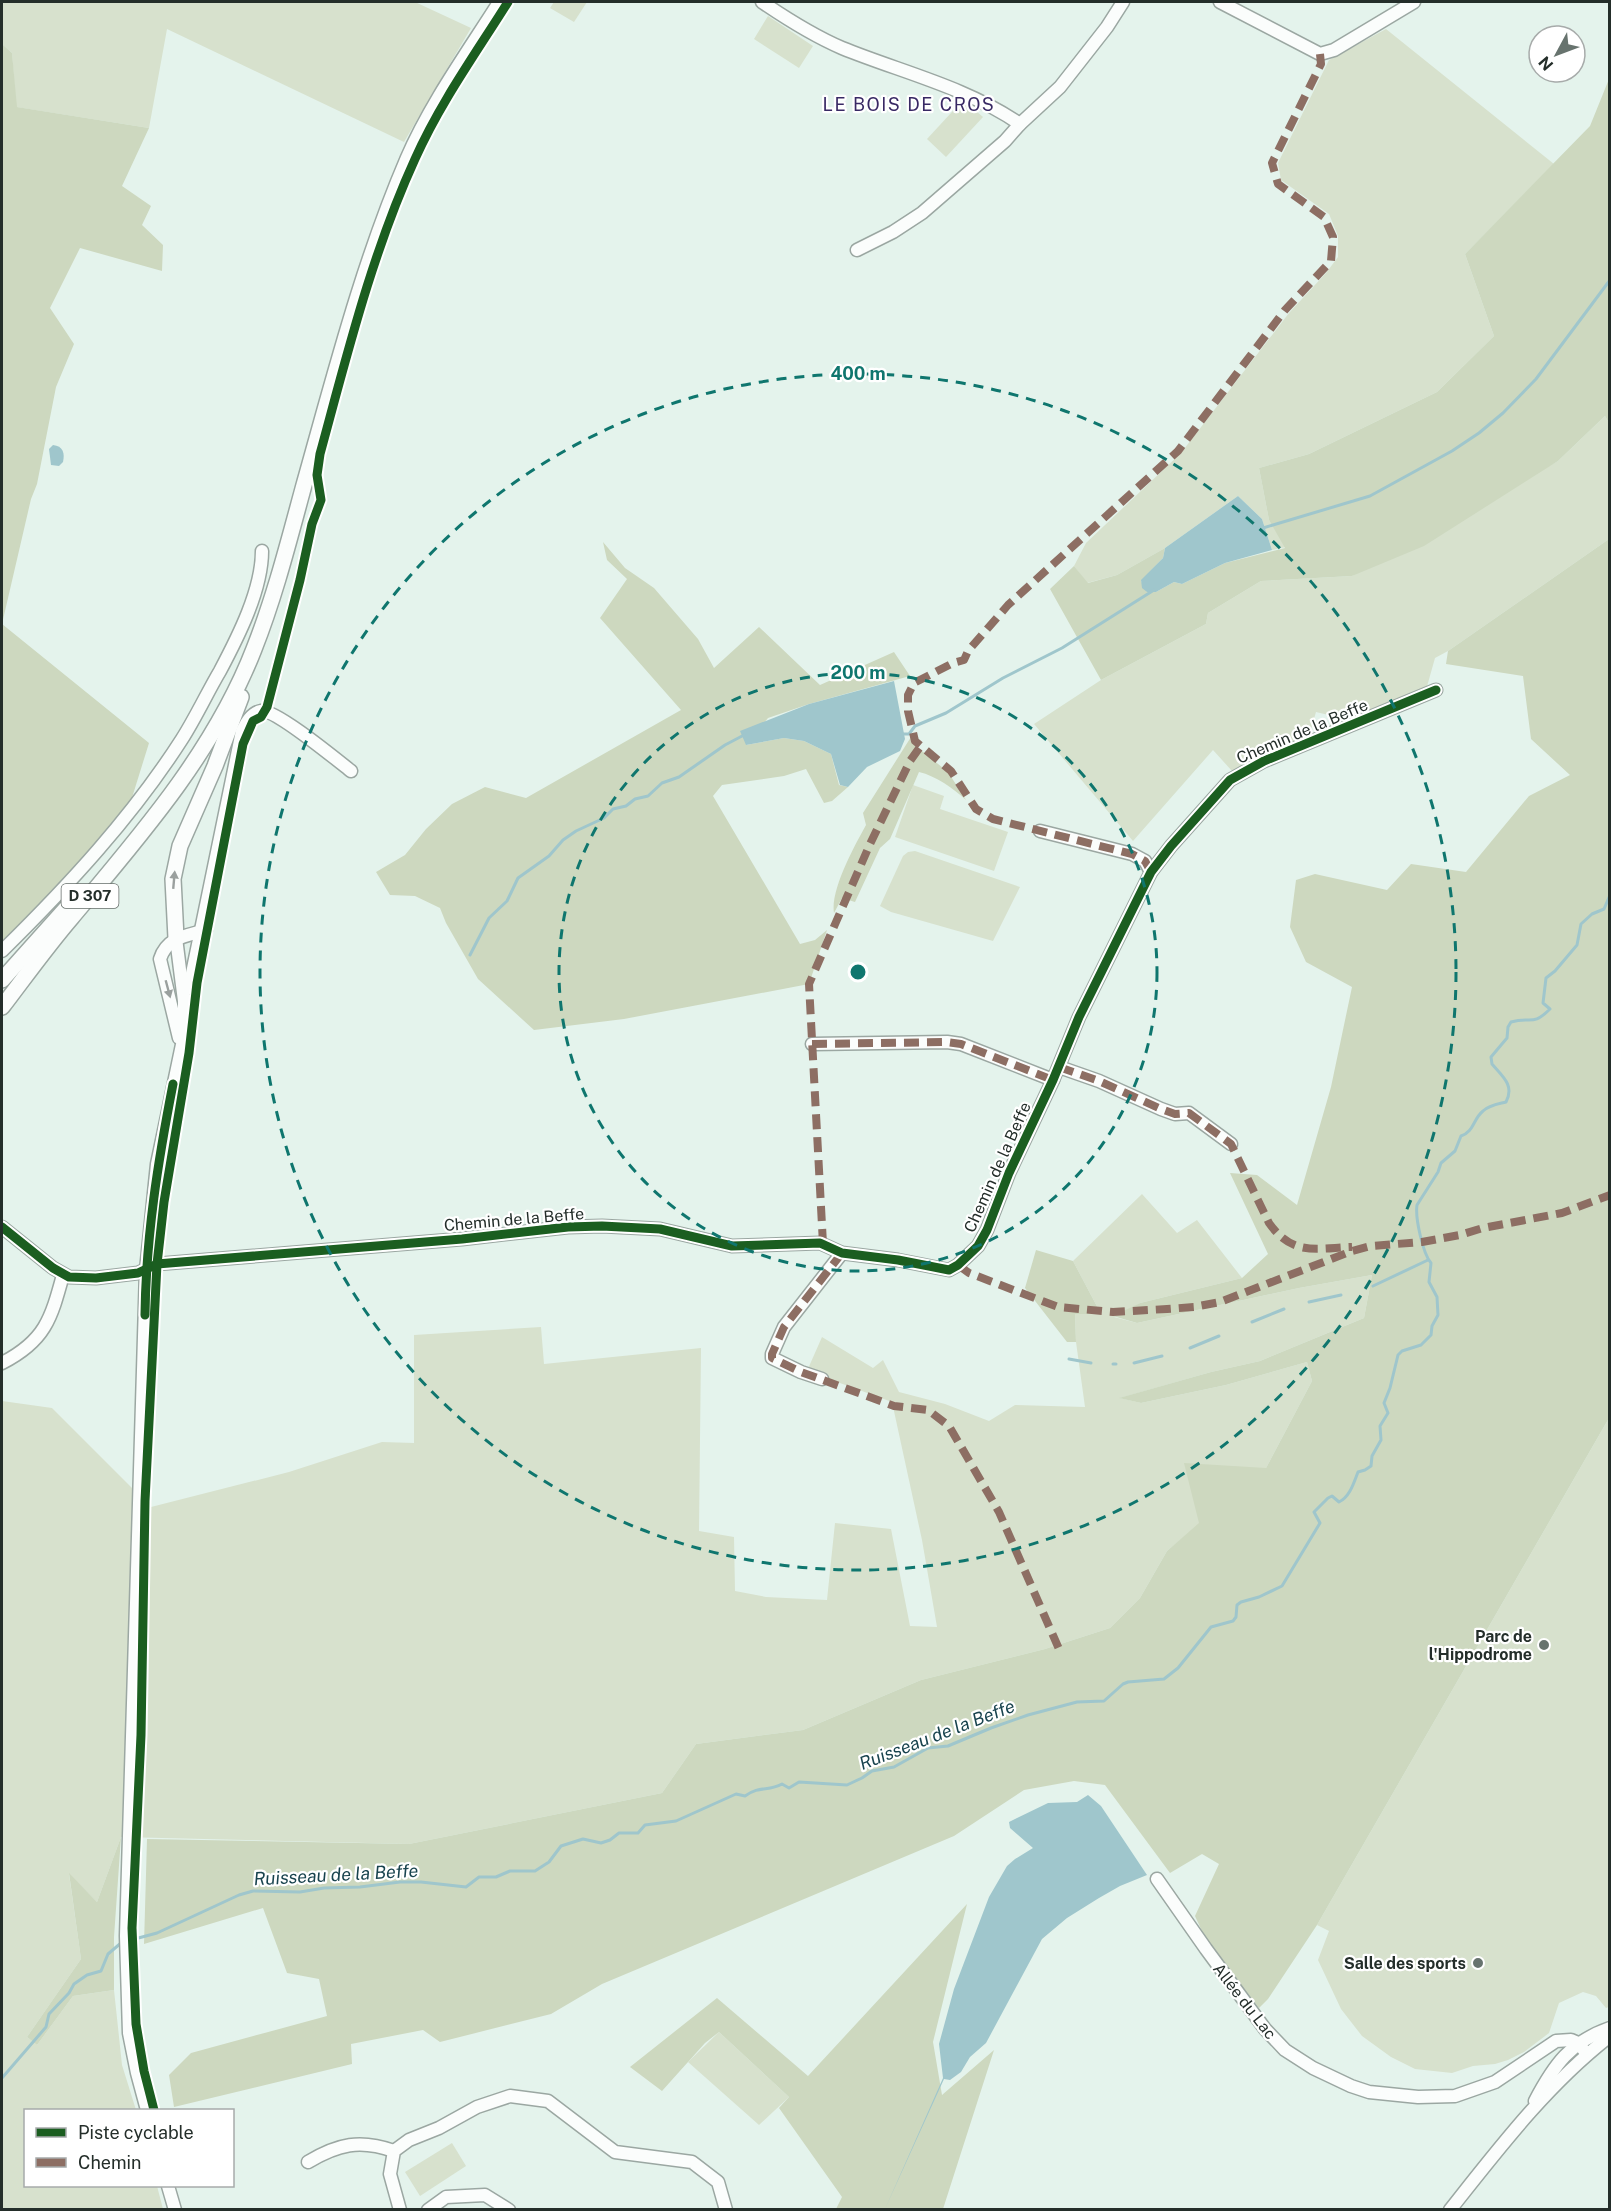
<svg xmlns="http://www.w3.org/2000/svg" width="1611" height="2211" viewBox="0 0 1611 2211" font-family="'Public Sans',sans-serif">
<rect width="100%" height="100%" fill="#e4f3ec"/>
<g fill="#d7e1cd">
<path d="M10 2H415L471 28 404 142 167 29 149 128 16 107 12 53 2 44V3Z"/>
<path d="M554 2H587L574 22 550 8Z"/>
<path d="M768 16 813 46 799 68 754 39Z"/>
<path d="M1386 29 1554 164 1465 254 1494 336 1437 392 1309 454 1259 468 1269 520 1286 547 1272 550 1262 519 1238 496 1165 548 1117 575 1087 583 1074 566 1086 543 1181 453 1289 313 1326 273 1338 257V236L1329 214 1281 180 1278 163 1329 60Z"/>
<path d="M963 100 983 117 946 157 927 139Z"/>
<path d="M1605 416 1609 423V539L1448 651 1435 658 1426 690 1329 727 1333 716 1316 712 1309 736 1232 771 1213 750 1133 841 1034 724 1101 680 1206 624 1208 613 1261 581 1352 576 1558 461Z"/>
<path d="M913 785 944 796 940 809 1008 832 994 871 895 837Z"/>
<path d="M915 851 1020 887 993 941 891 912 880 906 903 856 908 852Z"/>
<path d="M1142 1194 1177 1233 1197 1220 1242 1278 1140 1303 1114 1317 1137 1323 1299 1288 1372 1275 1364 1318 1260 1361 1211 1372 1120 1398 1141 1403 1226 1385 1307 1362 1312 1381 1266 1468 1167 1551 1140 1598 1110 1628 1045 1649 921 1680 803 1730 696 1744 662 1793 409 1844 121 1837 97 1902 69 1874 81 1959 27 2037 37 2045 73 1996 114 1990 122 2065 136 2110H26V2186H157L163 2209 2 2210V1401L52 1408 151 1507 289 1472 382 1442 414 1443V1335L541 1327 544 1364 701 1348 699 1531 734 1537 735 1591 766 1597 827 1600 835 1523 891 1529 910 1626 937 1627 922 1540 892 1402 807 1371 822 1337 873 1368 883 1360 899 1392 945 1404 989 1421 1015 1405 1085 1407 1076 1342 1075 1314H1101L1073 1261Z"/>
<path d="M1609 1418V2007L1606 2008 1596 1996 1583 1992 1559 2003 1549 2033 1524 2052 1508 2060 1495 2064 1473 2066 1452 2073 1415 2069 1391 2057 1362 2036 1341 2009 1318 1960 1329 1931 1317 1925Z"/>
<path d="M719 2032 789 2097 759 2125 688 2062Z"/>
<path d="M452 2143 466 2166 420 2196 405 2172Z"/>
</g>
<g fill="#cdd8bf">
<path d="M2 44 12 53 17 107 149 128 122 186 151 206 142 225 163 245 162 271 80 248 50 308 74 344 56 387 37 484 31 499 2 624 149 743 126 817 2 951Z"/>
<path d="M1609 79V423L1605 416 1558 461 1424 546 1352 576 1261 581 1208 613 1206 624 1101 680 1050 589 1074 566 1088 583 1117 575 1165 548 1163 558 1141 581 1147 592H1156L1174 582 1182 584 1225 563 1285 548 1269 520 1259 468 1309 454 1437 392 1494 336 1465 254 1590 126Z"/>
<path d="M1609 539V1418L1317 1925 1268 1999 1259 2008 1207 1942 1195 1916 1219 1864 1202 1854 1170 1873 1105 1785 1074 1781 1024 1790 954 1836 602 1984 551 2014 440 2042 423 2030 351 2044 352 2064 174 2107 169 2075 191 2053 327 2016 319 1979 287 1973 263 1908 144 1944 147 1839 409 1844 662 1793 696 1744 803 1730 921 1680 1045 1649 1110 1628 1140 1598 1167 1551 1199 1523 1184 1463 1266 1468 1312 1381 1307 1362 1226 1385 1141 1403 1119 1398 1211 1372 1260 1361 1364 1318 1372 1275 1299 1288 1137 1323 1113 1316 1140 1303 1242 1278 1268 1254 1230 1173 1257 1175 1297 1205 1331 1087 1352 987 1306 962 1290 927 1296 880 1315 874 1387 890 1411 864 1466 872 1529 796 1570 775 1531 739 1523 676 1446 664 1448 651Z"/>
<path d="M603 542 625 568 654 588 698 639 714 668 759 627 820 685 894 652 910 676 809 704 768 718 746 745 784 738 804 741 831 754 839 785 848 787 832 801 824 803 806 769 784 776 722 785 713 796 800 944 815 940 827 930 809 984 624 1019 534 1030 478 979 446 923 440 908 415 896 390 895 376 872 405 855 426 829 452 804 485 787 526 798 681 710 600 618 627 579 607 560Z"/>
<path d="M911 737 917 747 948 772 966 800C953 788 936 776 919 772L890 839 880 848 855 902 842 898 834 913C830 890 855 845 866 825L863 813Z"/>
<path d="M1036 1250 1073 1261 1101 1314H1075L1076 1342H1067L1025 1288Z"/>
<path d="M121 1837 114 1937V1990L73 1996 37 2045 27 2037 81 1959 69 1873 97 1902Z"/>
<path d="M967 1904 933 2042 942 2095 994 2050 943 2209H836L842 2197 779 2108 789 2097 719 2032 705 2043 662 2091 630 2067 717 1998 808 2076Z"/>
</g>
<g fill="#9fc6cc">
<path d="M53 445C63 446 65 453 63 462L59 466 51 465 49 449Z"/>
<path d="M1238 496 1262 519 1272 550 1225 563 1182 584 1174 582 1156 592H1147L1142 588 1141 580 1163 558 1165 548Z"/>
<path d="M894 681 905 739 900 751 867 767 848 787 840 785 831 754 804 741 784 738 746 745 740 731 809 704Z"/>
<path d="M1088 1795 1101 1806 1147 1875 1120 1886 1099 1898 1067 1918 1042 1939 986 2043 970 2057 961 2072 950 2080 944 2079 885 2209 943 2078 939 2044 954 1989 989 1897 1007 1866 1015 1859 1033 1848 1010 1828 1009 1822 1048 1803 1077 1802Z"/>
</g>
<g fill="none" stroke-linecap="round" stroke-linejoin="round">
<g stroke="#9fc6cc" stroke-width="3">
<path d="M1263 528 1370 496 1452 451 1479 433 1503 413 1536 379 1610 280"/>
<path d="M901 734H909L915 726 946 713 1003 678 1062 648 1154 590"/>
<path d="M470 955 489 918 507 901 518 878 549 856 563 840 576 831 604 818 613 809 626 806 635 799 648 796 662 783 679 777 725 745 744 735"/>
<path d="M1373 1286 1428 1260"/>
<path d="M1309 1302 1341 1295"/>
<path d="M1252 1322 1284 1309"/>
<path d="M1190 1348 1219 1336"/>
<path d="M1069 1359 1091 1363"/>
<path d="M1134 1363 1162 1356"/>
<path d="M1113 1364H1116"/>
<path d="M131 1940 157 1933 239 1895 253 1891 300 1892 324 1888 360 1887 400 1882H421L466 1887 479 1877H496L510 1871H535L549 1862 561 1846 583 1839 601 1843 610 1840 619 1833H638L645 1825 676 1821 736 1794 745 1796C760 1785 768 1792 782 1784L789 1788 799 1782 847 1785 862 1778 872 1771 894 1767 928 1748 948 1746 991 1728 1028 1715 1077 1702 1104 1701 1123 1684 1128 1682 1164 1679 1178 1668 1211 1627 1233 1621 1236 1617 1237 1605 1241 1602 1259 1597 1282 1586 1320 1523 1314 1512 1328 1498 1332 1496 1339 1502C1350 1497 1354 1482 1358 1472L1365 1470 1371 1466 1372 1456 1381 1440 1380 1426 1388 1413 1384 1403 1390 1388 1398 1355 1402 1351 1421 1345 1431 1335 1432 1326 1438 1315 1437 1297 1429 1282 1431 1263C1423 1254 1415 1218 1417 1205L1438 1172 1441 1163 1455 1151 1461 1136C1474 1132 1473 1119 1483 1111 1489 1105 1498 1104 1506 1102 1515 1085 1502 1076 1492 1064L1491 1057 1507 1038 1508 1027 1511 1022C1531 1016 1532 1027 1550 1009L1543 1003 1546 978 1555 971 1577 945 1581 924 1592 914 1604 909 1610 895"/>
<path d="M2 2078 46 2027 49 2014 69 1993 74 1984 87 1975 101 1971 108 1954 121 1943"/>
</g>
<g stroke="#9ba7a2" stroke-width="15">
<g id="minor">
<path d="M762 2C787 19 814 36 842 48 901 72 966 87 1020 124"/>
<path d="M1220 2 1320 54 1334 50 1414 2"/>
<path d="M857 250 893 232 922 213 1005 141 1020 124 1060 87 1107 27 1123 2"/>
<path d="M1040 831 1132 854 1145 861 1151 872"/>
<path d="M2 951C68 886 132 817 182 739 196 717 207 693 220 671 238 637 262 590 262 551"/>
<path d="M189 988 242 731C246 723 251 713 261 711 275 709 337 760 351 771"/>
<path d="M179 1038 160 959C167 937 186 936 206 930"/>
<path d="M812 1044 947 1042 961 1044 1053 1080"/>
<path d="M1059 1067 1099 1081 1161 1109 1175 1114 1189 1113 1231 1144"/>
<path d="M2 1227 53 1268 69 1277 96 1278 138 1273 157 1264 462 1239 568 1227 602 1226 660 1229 732 1246 820 1243 842 1253 898 1260 949 1270 958 1265 978 1246 987 1230 1009 1173 1053 1080 1079 1017 1151 872 1171 846 1230 780 1264 761 1436 690"/>
<path d="M2 1363C45 1341 51 1319 63 1275"/>
<path d="M822 1379 801 1372 772 1358V1354L784 1327 842 1253"/>
<path d="M1157 1879 1206 1949 1265 2029 1285 2050 1313 2068 1351 2086 1369 2092 1418 2097 1455 2096 1495 2082 1556 2041 1571 2040 1578 2043 1587 2054"/>
<path d="M1535 2101C1554 2065 1570 2042 1610 2028"/>
<path d="M147 2110 137 2073 129 2033 126 1936 146 1270 157 1164 184 1035V1001L176 938"/>
<path d="M308 2162C338 2144 360 2139 394 2151"/>
<path d="M168 2186 175 2210"/>
<path d="M400 2210 390 2174 394 2151 409 2140 439 2128 477 2107 510 2096 548 2101 615 2152 692 2162 718 2182 726 2210"/>
<path d="M428 2210 446 2197 485 2195 509 2210"/>
<path d="M1450 2210C1499 2148 1548 2084 1610 2036"/>
</g>
</g>
<g stroke="#9ba7a2" stroke-width="18">
<g id="major">
<path d="M176 938 173 879 180 846 215 766 241 697"/>
<path d="M2 980 70 904"/>
<path d="M2 1007C25 977 47 946 72 917 141 835 215 750 254 649 275 596 289 540 304 485 335 375 363 264 408 159 431 105 470 51 501 2"/>
</g>
</g>
<use href="#minor" stroke="#fbfdfc" stroke-width="12"/>
<use href="#major" stroke="#fbfdfc" stroke-width="15"/>
<g stroke="#8d6e63" stroke-width="8" stroke-dasharray="15 8" stroke-linecap="butt">
<path d="M1151 872 1145 861 1132 854 993 819 976 809 951 771 915 741 908 711V695L914 683 953 663 964 660 968 651 1008 605 1178 451 1285 310 1331 261 1333 237 1324 217 1278 184 1272 163 1321 64 1320 54"/>
<path d="M812 1044 947 1042 961 1044 1053 1080"/>
<path d="M1059 1067 1099 1081 1161 1109 1175 1114 1189 1113 1231 1144 1269 1223C1293 1257 1317 1248 1352 1247"/>
<path d="M823 1244 809 984 870 844 910 761 920 747"/>
<path d="M842 1253 784 1327 772 1354V1358L801 1372 894 1406 928 1410 949 1426 999 1512 1059 1649"/>
<path d="M958 1265 969 1273 1058 1307 1113 1312 1167 1309 1194 1307 1220 1302 1352 1251 1371 1246 1422 1242 1460 1235 1483 1228 1562 1213 1610 1195"/>
</g>
<g stroke="#fff" stroke-width="13">
<g id="cycleway">
<path d="M2 1227 53 1268 69 1277 96 1278 138 1273 157 1264 462 1239 568 1227 602 1226 660 1229 732 1246 820 1243 842 1253 898 1260 949 1270 958 1265 978 1246 987 1230 1009 1173 1053 1080 1079 1017 1151 872 1171 846 1230 780 1264 761 1436 690"/>
<path d="M145 1315C146 1236 158 1161 173 1084"/>
<path d="M154 2110 144 2071 136 2024 132 1928 141 1735 145 1501 157 1264 164 1202 189 1053 197 983 243 744 253 721 261 717 267 707 300 580 312 524 321 500 317 475 320 454C347 355 372 253 415 159 440 103 476 53 508 2"/>
</g>
</g>
<use href="#cycleway" stroke="#1b5e20" stroke-width="9"/>
</g>
<defs><path id="oneway-solid" d="M-6-.8H1V-3.2L6.5 0L1 3.2V.8H-6Z" transform="scale(1.5)"/></defs>
<g fill="#9aa09e">
<use href="#oneway-solid" transform="translate(174 880) rotate(-85)"/>
<use href="#oneway-solid" transform="translate(168 989) rotate(75)"/>
</g>
<g fill="none" stroke="#0f766e" stroke-width="3" stroke-dasharray="10 8">
<circle cx="858" cy="972" r="299"/>
<circle cx="858" cy="972" r="598"/>
</g>
<g fill="#67736e" stroke="#fff" stroke-width="2">
<circle cx="1544" cy="1645" r="6"/>
<circle cx="1478" cy="1963" r="6"/>
</g>
<g text-anchor="middle" stroke-width="4.5" stroke-linejoin="round" paint-order="stroke">
<rect fill="#fff" stroke="#666d6a" stroke-width="1.5" x="61.5" y="884" width="57" height="24" rx="4.5"/>
<g font-size="15" font-weight="bold" fill="#242e2a">
<text x="90" y="901">D 307</text>
</g>
<g font-size="16" fill="#242e2a" stroke="#fff">
<text transform="translate(1302 731) rotate(-23)" y="6">Chemin de la Beffe</text>
<text transform="translate(997 1167) rotate(-66)" y="6">Chemin de la Beffe</text>
<text transform="translate(514 1219) rotate(-5)" y="6">Chemin de la Beffe</text>
<text transform="translate(1245 2001) rotate(52)" y="6">Allée du Lac</text>
</g>
<g font-size="16" font-weight="bold" fill="#242e2a" stroke="#fff" text-anchor="end">
<text x="1532" y="1642">Parc de<tspan x="1532" dy="18">l'Hippodrome</tspan></text>
<text x="1466" y="1969">Salle des sports</text>
</g>
<g font-size="18" letter-spacing="1.5" fill="#382964" stroke="#fff">
<text x="909" y="111">LE BOIS DE CROS</text>
</g>
<g font-size="18" font-style="italic" fill="#18434e" stroke="#fff">
<text transform="translate(937 1735) rotate(-21)" y="6">Ruisseau de la Beffe</text>
<text transform="translate(336 1875) rotate(-3)" y="6">Ruisseau de la Beffe</text>
</g>
</g>
<circle cx="858" cy="972" r="9" fill="#0f766e" stroke="#fff" stroke-width="3"/>
<g font-size="18" text-anchor="middle" font-weight="bold" fill="#0f766e" stroke="#fff" stroke-width="4.5" stroke-linejoin="round" paint-order="stroke">
<text x="858" y="380">400 m</text>
<text x="858" y="679">200 m</text>
</g>
<rect width="1611" height="2211" fill="none" stroke="#242e2a" stroke-width="6"/>
<rect x="24" y="2109" width="210" height="78" fill="#ffffff" stroke="#a7abaa" stroke-width="1.5"/>
<rect x="36" y="2128" width="30" height="9" fill="#1b5e20" stroke="#a7abaa" stroke-width="1.5"/>
<text x="78" y="2139" font-size="18" fill="#242e2a">Piste cyclable</text>
<rect x="36" y="2158" width="30" height="9" fill="#8d6e63" stroke="#a7abaa" stroke-width="1.5"/>
<text x="78" y="2169" font-size="18" fill="#242e2a">Chemin</text>
<g transform="translate(1557 54) rotate(229)"><circle r="28" fill="#ffffff" stroke="#a7abaa" stroke-width="1.5"/>
<path d="M0-4.5L10 22L0 15L-10 22Z" fill="#67736e"/>
<text y="-9" font-size="16" font-weight="bold" text-anchor="middle" fill="#242e2a">N</text>
</g>
</svg>
